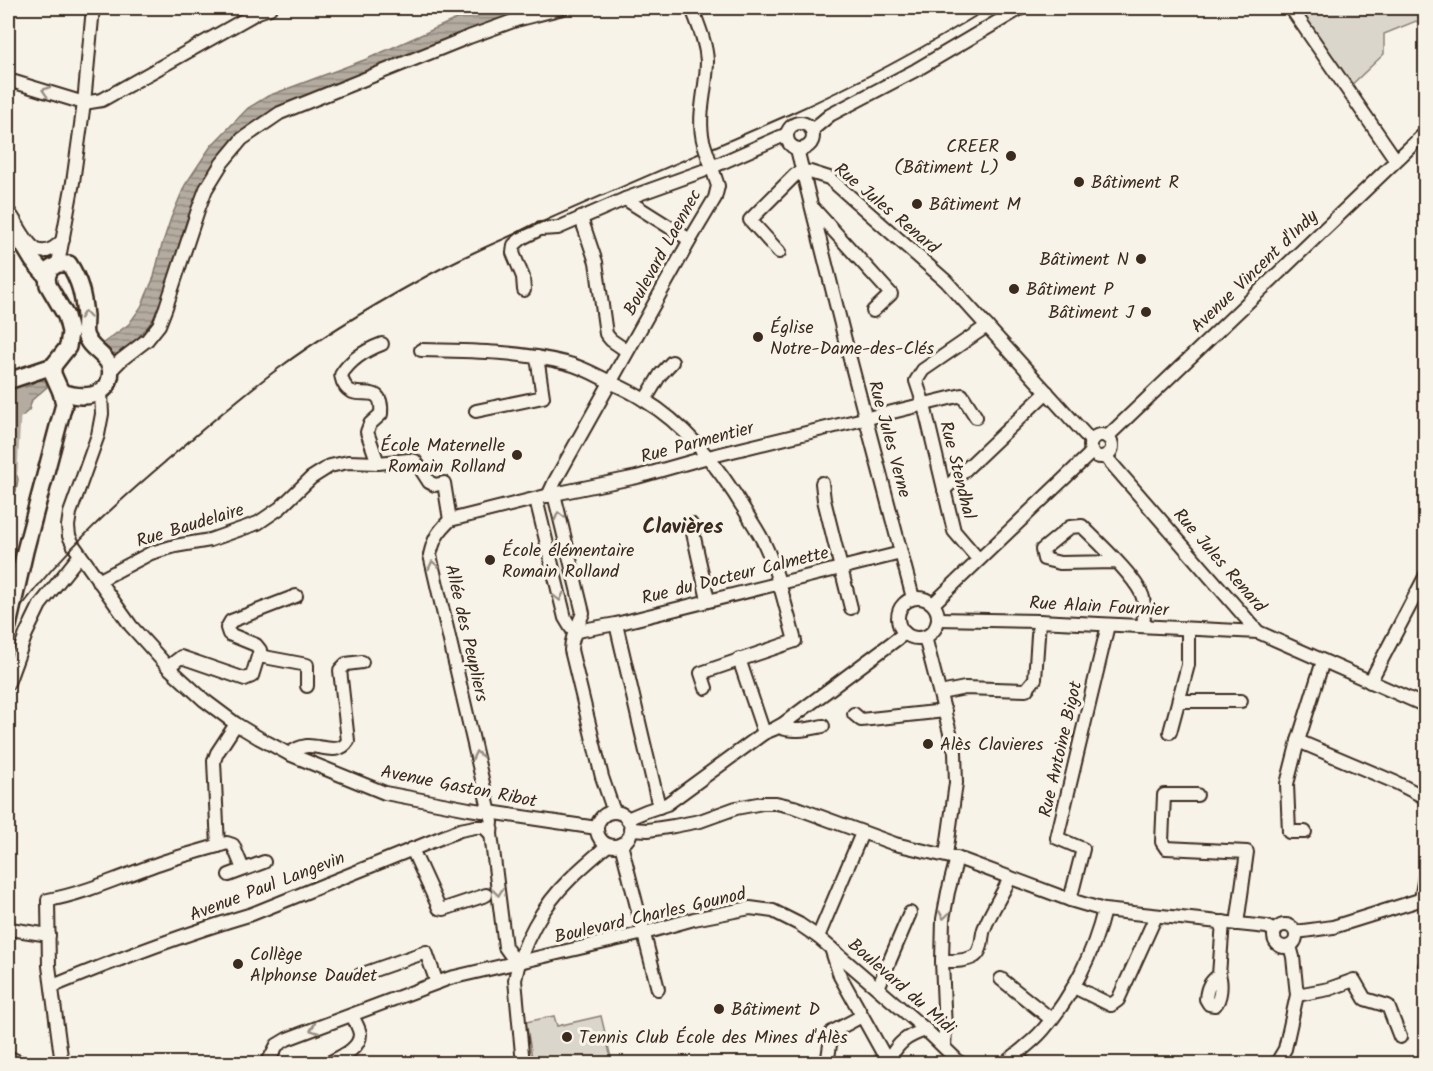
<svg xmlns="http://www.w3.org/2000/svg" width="1433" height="1071" viewBox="0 0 1433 1071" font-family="Kalam,sans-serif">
<defs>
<pattern id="water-rules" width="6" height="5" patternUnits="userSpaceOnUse" patternTransform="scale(1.5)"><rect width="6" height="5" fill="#b4aca0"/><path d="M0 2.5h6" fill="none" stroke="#948c82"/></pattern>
</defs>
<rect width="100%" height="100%" fill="#f7f3e8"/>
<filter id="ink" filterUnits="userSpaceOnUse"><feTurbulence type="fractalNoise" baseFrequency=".0167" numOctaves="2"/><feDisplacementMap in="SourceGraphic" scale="12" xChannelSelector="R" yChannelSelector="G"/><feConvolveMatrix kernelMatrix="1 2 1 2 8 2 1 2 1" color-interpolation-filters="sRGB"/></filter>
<g filter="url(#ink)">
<g fill="#dbd6cb" stroke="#8b8074" stroke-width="1.5">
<path d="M1291 8H1425V27L1416 21 1384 34V54L1347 89Z"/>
<path d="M554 1016 557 1026 601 1016 611 1058 586 1063H533L526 1022Z"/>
</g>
<g fill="url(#water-rules)" stroke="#84786c" stroke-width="1.5">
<path d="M481 8H537L477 27 283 106 248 126 232 140 219 156 206 176 198 191 187 219 160 307C152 324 141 336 126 348 125 349 120 353 119 354 116 354 112 353 109 353L102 344 129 324 141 307 154 277 161 248 171 218 185 185 211 146 248 108 268 96 367 59Z"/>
<path d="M8 367 22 388 30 385 37 380 46 381 47 387 32 400 29 410 22 416 18 414 14 415V408L18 404 20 399C13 384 8 386 8 367Z"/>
<path d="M11 442 15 463 16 473 18 479 16 491 11 498 8 511V466Z"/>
</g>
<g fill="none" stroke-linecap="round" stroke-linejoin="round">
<path stroke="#b4aca0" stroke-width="15" d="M8 372 23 401 13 416 10 471 8 479"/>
<g stroke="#3b2a1e" stroke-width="16">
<g id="minor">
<path d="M692 8C698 25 706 42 707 61 707 88 696 118 704 144"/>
<path d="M1291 8 1396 160"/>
<path d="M8 80 84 103 102 100 258 12 270 8"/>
<circle cx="800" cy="136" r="13"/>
<path d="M812 130 830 115 916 70 1021 8"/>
<path d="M797 149 845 340 913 598"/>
<path d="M712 167 787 134"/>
<path d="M802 171 810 172 829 178 946 281 1091 441"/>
<path d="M625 199 690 240"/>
<path d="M814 209 891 294 873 311"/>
<path d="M8 211C24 231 33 271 63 240"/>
<path d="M581 218 596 262 606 334 611 340 627 351"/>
<path d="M779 252 750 220 795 175 802 171"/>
<path d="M58 264 73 182 84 103 93 8"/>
<path d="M524 290 523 277 513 253 514 245 522 238 540 229 558 228 625 199 703 171"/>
<path d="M421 350C470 351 518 351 566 363 583 367 596 375 612 383 623 388 634 393 644 400 688 426 721 470 747 514 753 524 760 534 765 545 779 575 786 609 795 641L701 673 706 688"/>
<path d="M111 370 121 360 147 340 159 325 166 307 198 210 206 189 222 163 242 139 280 113 469 37 516 20 563 8"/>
<path d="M101 392 102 414 98 435 70 513 68 526 69 536 74 546 131 626 168 667 204 700 236 724 259 738 289 754 385 793 469 809 597 828"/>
<path d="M645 400 660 375 672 362"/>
<path d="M476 411 543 397 537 357"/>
<circle cx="1101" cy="446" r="11"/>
<path d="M1107 437 1426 132"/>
<path d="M1105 456 1258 632 1426 706"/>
<path d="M378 463 367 432 370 424 381 414C384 378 354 405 344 384 342 381 342 378 341 375 350 360 366 350 382 344"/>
<path d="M822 483 824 500 851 608"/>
<path d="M944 490 1047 392"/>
<path d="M554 494 583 613C578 626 571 637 571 650L602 777 614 812"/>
<path d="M548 496 555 481 690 240 715 198 718 186 708 156"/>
<path d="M536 499 565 618 571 628 577 631"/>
<path d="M691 524 708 600"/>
<path d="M978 559 954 531 924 405 916 381 923 370 987 326"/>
<path d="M1117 562 1060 563 1044 559 1042 550 1070 527 1082 526C1097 541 1139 580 1143 598 1145 607 1143 618 1144 626"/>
<path d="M98 581 151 553 175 546 210 540 258 523 280 508 311 478 330 466 348 462 378 463 409 460 415 461 420 468 429 482 435 485 444 483 450 520"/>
<circle cx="918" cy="618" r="20"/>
<path d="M933 604 1092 452"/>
<path d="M938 619 1039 621 1258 632"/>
<path d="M616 624 659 807"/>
<path d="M577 631 616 624 901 553"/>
<path d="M925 637 955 752 956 783 946 855"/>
<path d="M259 656 307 665V686"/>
<path d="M739 659 764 733"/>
<path d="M168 667 181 657 245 679 252 676 260 650 256 645 229 634 227 628 231 621 296 596"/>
<path d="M1370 682 1426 575"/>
<path d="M8 683 26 634 40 605 80 555"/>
<path d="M940 693 965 688 1026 690 1035 679 1039 621"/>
<path d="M1179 701H1241"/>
<path d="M854 714 861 720 945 711"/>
<path d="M779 727C793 733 808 729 823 726"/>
<path d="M1170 732 1188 665V629"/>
<path d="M1298 741 1397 783 1426 798"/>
<path d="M289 754C294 750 299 747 307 746 320 745 339 756 348 741L340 670 346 664 362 662"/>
<path d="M1197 795H1164L1162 842 1166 848 1247 852 1237 924"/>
<circle cx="614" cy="829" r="17"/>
<path d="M627 819 646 811 667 804 764 733 774 729 783 724 905 633"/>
<path d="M630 829 648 830 674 826 700 821 736 808 763 803H776L794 807 895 844 963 860 1070 900 1104 910 1267 927 1275 931"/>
<path d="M1305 832H1289L1287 784 1298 741 1323 661"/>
<path d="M621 844 658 989"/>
<path d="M218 846 214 761 217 753 236 724"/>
<path d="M412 849 439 908 444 909 486 895"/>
<path d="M229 875 264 862"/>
<path d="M1421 899 1426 870"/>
<path d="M1070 900 1083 849 1057 838 1108 625"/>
<circle cx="1285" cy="936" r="11"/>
<path d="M8 930 10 929 49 935"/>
<path d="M1296 932 1333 927 1426 898"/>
<path d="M818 937 862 833"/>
<path d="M831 948 840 976 889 1064"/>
<path d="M942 961C952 961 965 962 975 956 983 950 981 938 984 929 991 911 1002 895 1010 878"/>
<path d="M519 963 510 954 505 947 491 834 492 822 430 555C434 538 438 532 450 520L554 494 637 477 708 457 962 395 976 417"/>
<path d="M1425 966H1426"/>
<path d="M360 975 426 952 437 983"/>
<path d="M1219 975C1210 982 1207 987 1206 999L1209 1004 1215 1005C1221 999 1222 983 1219 975L1223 922"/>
<path d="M1001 979 1051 1019"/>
<path d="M53 986C118 959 184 934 252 914L460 830 475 827H484L491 834"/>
<path d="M1074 987 1111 1005 1118 1000 1156 916"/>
<path d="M878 988 910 913"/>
<path d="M1297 995 1329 989 1354 980 1365 999 1388 1006 1400 1037"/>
<path d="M944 1047 945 1030 942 961 943 919 948 892 957 858"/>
<path d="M1016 1055 1025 1064"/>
<path d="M8 1057 23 1064"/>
<path d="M888 1061C898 1043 906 1036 926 1030"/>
<path d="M62 1064 49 966 48 900C91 892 128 873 169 860 188 854 208 849 227 843L233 845 243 869"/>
<path d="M267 1064 277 1045 287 1039 450 978 644 933 694 919 750 908 773 911 799 924 818 937 926 1030 961 1064"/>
<path d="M327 1064C339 1057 360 1050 360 1034 359 1028 355 1021 352 1016"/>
<path d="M523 1064 515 980C521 944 543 905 570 879 582 867 595 856 608 845"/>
<path d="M827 1064 832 1032 862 1016"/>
<path d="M1004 1064C1017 1053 1032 1043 1043 1030 1072 997 1094 952 1104 910"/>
<path d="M1276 1064 1285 1049 1297 995 1293 957 1290 946"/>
</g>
</g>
<g stroke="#3b2a1e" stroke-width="20">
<g id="major">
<path d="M8 220 33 261 47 277"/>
<path d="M8 381 53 366 68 347 70 332 66 316 48 285 47 277 50 269 58 264H69C80 281 83 295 85 316 85 321 84 329 85 334 89 353 118 356 109 381 108 385 105 389 101 391 89 399 74 396 61 392"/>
<path d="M8 626 25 551 64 404 61 392 53 374V366"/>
</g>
</g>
<use href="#minor" stroke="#f7f3e8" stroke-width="12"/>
<use href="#major" stroke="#f7f3e8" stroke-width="15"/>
<path stroke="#3b2a1e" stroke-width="2" d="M21 607C64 550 118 502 172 456 207 426 242 395 279 368 322 336 369 308 416 282 453 261 492 244 531 227 617 188 704 152 790 114 859 83 925 47 989 8"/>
<g stroke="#3b2a1e" stroke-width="16" stroke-linecap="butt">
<path id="minor-bridge" d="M704 144 708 156"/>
</g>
<use href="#minor-bridge" stroke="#f7f3e8" stroke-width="12"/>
</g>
<defs><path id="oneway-chevron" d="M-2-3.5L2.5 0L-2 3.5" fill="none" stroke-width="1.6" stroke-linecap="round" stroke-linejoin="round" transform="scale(1.5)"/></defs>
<g stroke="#998e83">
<use href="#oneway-chevron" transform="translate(46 91) rotate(-163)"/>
<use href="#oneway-chevron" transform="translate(85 315) rotate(-95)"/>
<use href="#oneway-chevron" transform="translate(559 516) rotate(-104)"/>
<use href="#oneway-chevron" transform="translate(433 565) rotate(-103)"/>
<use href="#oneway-chevron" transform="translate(559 597) rotate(76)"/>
<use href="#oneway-chevron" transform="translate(477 755) rotate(-103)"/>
<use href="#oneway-chevron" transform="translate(498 892) rotate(83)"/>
<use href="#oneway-chevron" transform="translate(944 915) rotate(98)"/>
<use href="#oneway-chevron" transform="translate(314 1029) rotate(160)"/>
</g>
</g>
<g fill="#3b2a1e" stroke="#f7f3e8" stroke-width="2">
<circle cx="1011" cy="156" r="6"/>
<circle cx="1079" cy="182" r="6"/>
<circle cx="917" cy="204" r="6"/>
<circle cx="1141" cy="259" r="6"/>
<circle cx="1014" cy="289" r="6"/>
<circle cx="1146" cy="312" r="6"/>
<circle cx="758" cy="337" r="6"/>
<circle cx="517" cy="455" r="6"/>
<circle cx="490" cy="560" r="6"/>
<circle cx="928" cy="744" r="6"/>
<circle cx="238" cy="964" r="6"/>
<circle cx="719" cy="1009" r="6"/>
<circle cx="567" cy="1037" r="6"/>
</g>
<g text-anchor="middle" stroke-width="6" stroke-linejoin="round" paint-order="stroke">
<g font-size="18" fill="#3b2a1e" stroke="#f7f3e8" text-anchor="start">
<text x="999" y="152" text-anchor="end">CREER<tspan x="999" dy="21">(Bâtiment L)</tspan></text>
<text x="1091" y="188">Bâtiment R</text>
<text x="929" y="210">Bâtiment M</text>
<text x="1129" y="265" text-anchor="end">Bâtiment N</text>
<text x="1026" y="295">Bâtiment P</text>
<text x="1134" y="318" text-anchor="end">Bâtiment J</text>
<text x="770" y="333">Église<tspan x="770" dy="21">Notre-Dame-des-Clés</tspan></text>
<text x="505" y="451" text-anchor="end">École Maternelle<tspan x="505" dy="21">Romain Rolland</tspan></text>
<text x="502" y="556">École élémentaire<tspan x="502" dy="21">Romain Rolland</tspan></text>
<text x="940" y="750">Alès Clavieres</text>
<text x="250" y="960">Collège<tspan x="250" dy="21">Alphonse Daudet</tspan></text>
<text x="731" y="1015">Bâtiment D</text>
<text x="579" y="1043">Tennis Club École des Mines d'Alès</text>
</g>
<g font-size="18" fill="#3b2a1e" stroke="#f7f3e8">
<text transform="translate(887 208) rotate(40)" y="6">Rue Jules Renard</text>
<text transform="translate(662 252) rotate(-61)" y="6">Boulevard Laennec</text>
<text transform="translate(1254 271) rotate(-44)" y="6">Avenue Vincent d'Indy</text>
<text transform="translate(890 439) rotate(75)" y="6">Rue Jules Verne</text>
<text transform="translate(697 442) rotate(-15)" y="6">Rue Parmentier</text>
<text transform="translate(958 470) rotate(76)" y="6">Rue Stendhal</text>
<text transform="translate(190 525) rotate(-17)" y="6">Rue Baudelaire</text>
<text transform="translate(1220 560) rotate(49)" y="6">Rue Jules Renard</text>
<text transform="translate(735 575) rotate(-14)" y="6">Rue du Docteur Calmette</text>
<text transform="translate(1099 606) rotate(3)" y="6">Rue Alain Fournier</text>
<text transform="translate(467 633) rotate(77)" y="6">Allée des Peupliers</text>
<text transform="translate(1060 749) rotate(-77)" y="6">Rue Antoine Bigot</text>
<text transform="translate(459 786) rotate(11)" y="6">Avenue Gaston Ribot</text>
<text transform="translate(267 886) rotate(-21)" y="6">Avenue Paul Langevin</text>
<text transform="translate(650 915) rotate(-13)" y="6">Boulevard Charles Gounod</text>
<text transform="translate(902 986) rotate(41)" y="6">Boulevard du Midi</text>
</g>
<g font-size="21" font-weight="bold" fill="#3b2a1e" stroke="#f7f3e8">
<text x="683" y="533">Clavières</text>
</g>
</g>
<rect width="1433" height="1071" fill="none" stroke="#f7f3e8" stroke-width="30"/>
<rect x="15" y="15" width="1403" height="1041" fill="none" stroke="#3b2a1e" stroke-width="2" filter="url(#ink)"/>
</svg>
